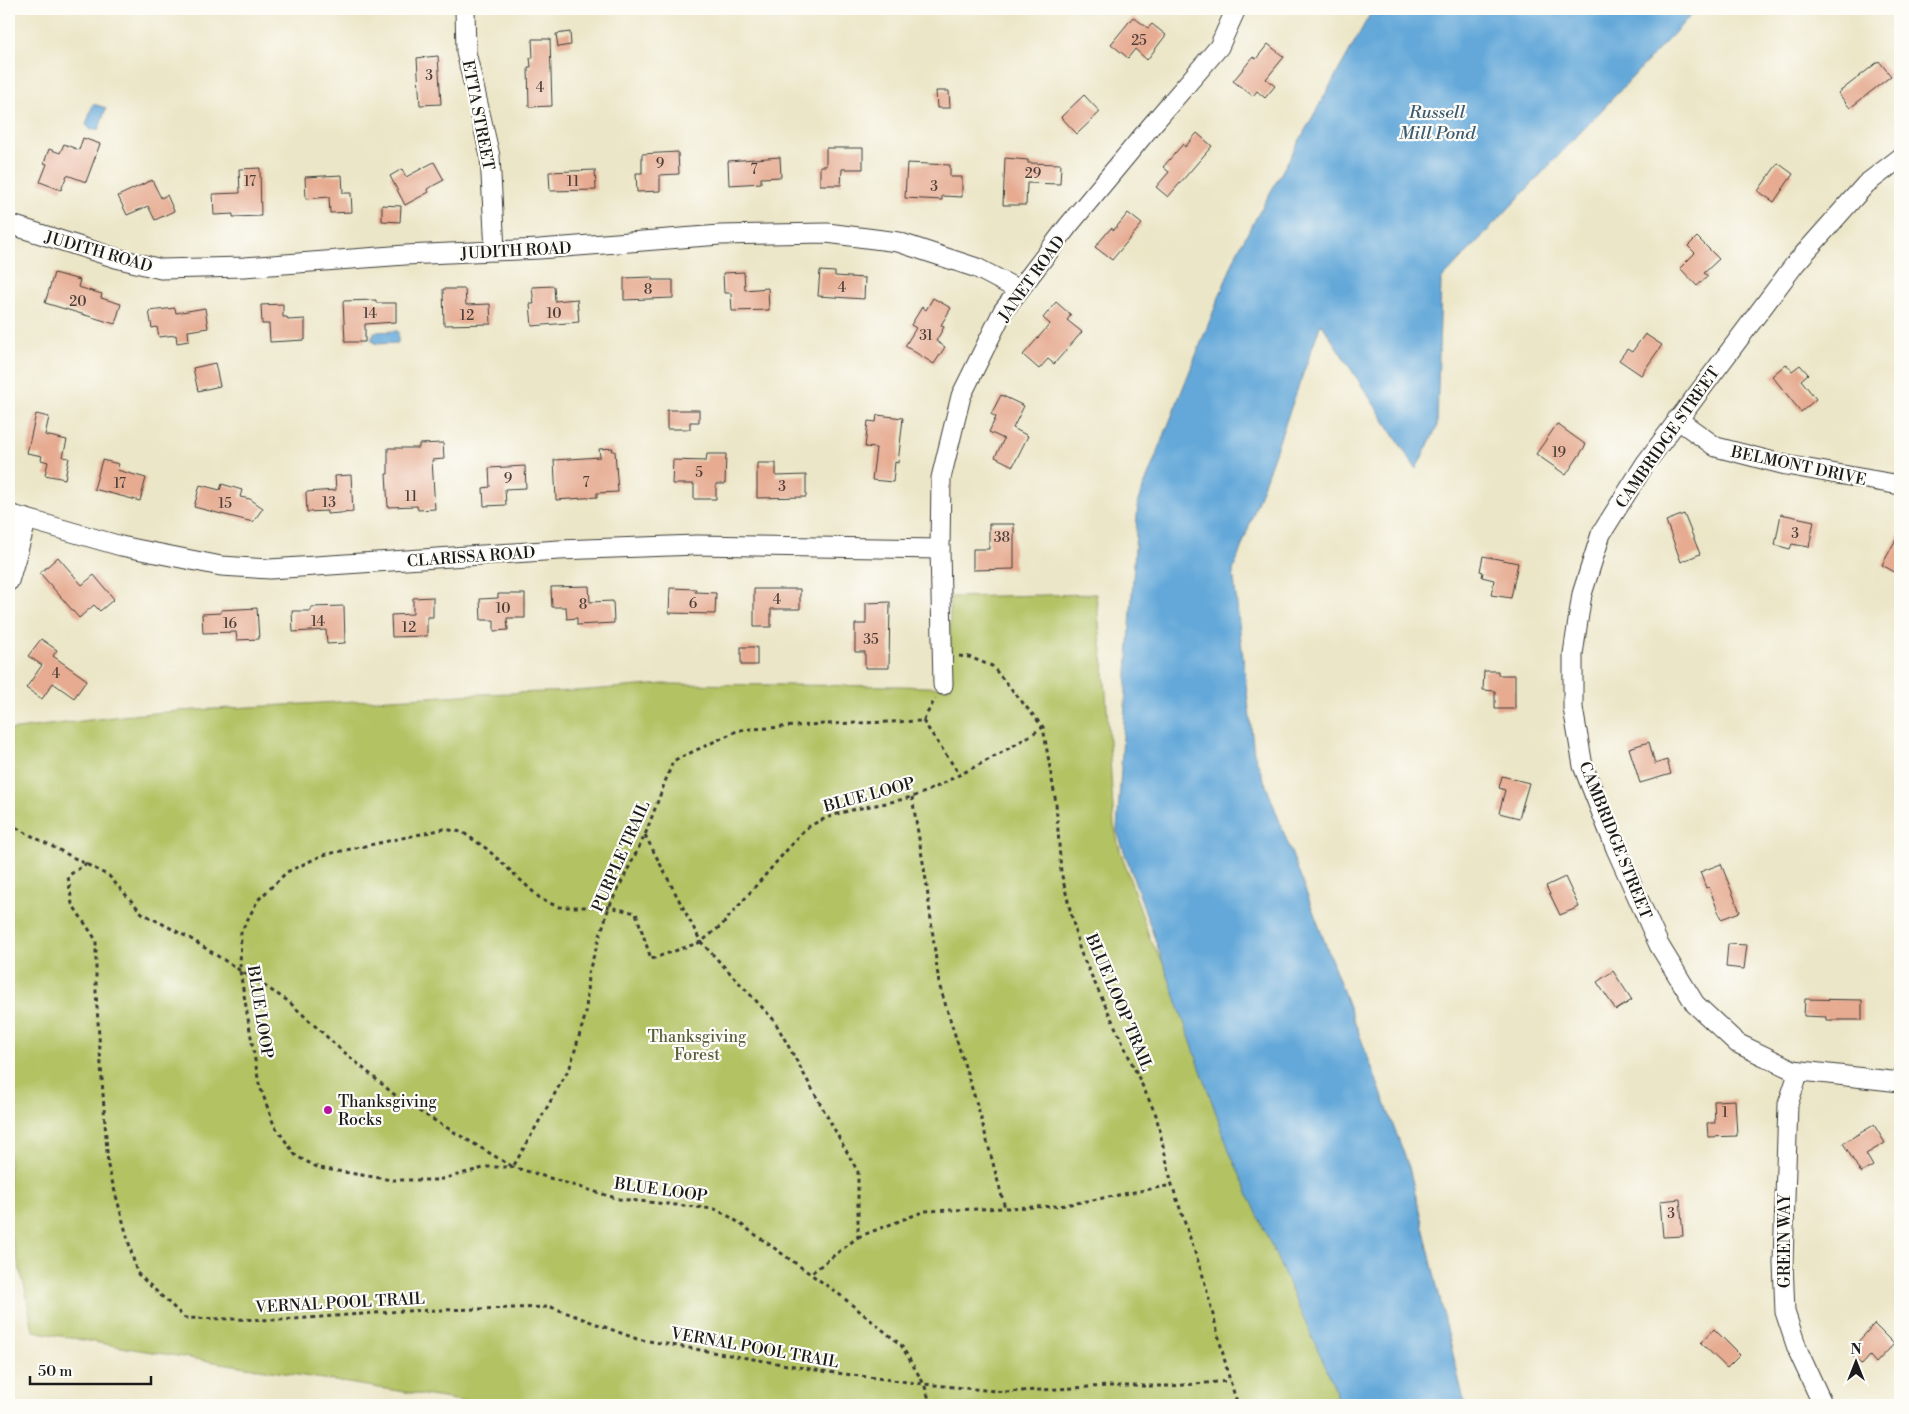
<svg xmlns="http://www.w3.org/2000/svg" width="1909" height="1414" viewBox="0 0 1909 1414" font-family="'Libre Bodoni',serif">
<rect width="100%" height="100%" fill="#fdfcf7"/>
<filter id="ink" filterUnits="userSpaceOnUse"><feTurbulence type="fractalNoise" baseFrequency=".02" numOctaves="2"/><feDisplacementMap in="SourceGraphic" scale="10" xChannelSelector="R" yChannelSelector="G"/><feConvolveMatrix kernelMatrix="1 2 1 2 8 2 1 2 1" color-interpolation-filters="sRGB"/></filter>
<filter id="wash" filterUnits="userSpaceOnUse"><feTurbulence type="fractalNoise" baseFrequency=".0096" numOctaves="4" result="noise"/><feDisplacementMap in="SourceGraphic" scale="20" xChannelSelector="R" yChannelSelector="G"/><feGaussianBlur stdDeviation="1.12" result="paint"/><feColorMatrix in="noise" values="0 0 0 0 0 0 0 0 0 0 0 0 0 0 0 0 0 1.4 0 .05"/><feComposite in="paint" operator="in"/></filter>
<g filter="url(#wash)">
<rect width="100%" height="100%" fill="#ece6c8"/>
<path fill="#b3c264" stroke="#686f40" d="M1096 594 1106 693 1114 825 1119 847 1150 939 1171 977 1342 1405H487L133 1349 33 1331 25 1288 9 1230V730L130 715 179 711 480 694 576 691 664 684 901 686 950 688V597Z"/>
<g fill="#64a8d9" stroke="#40627a">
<path d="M1373 9H1697L1441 280 1437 427 1416 469 1321 323 1233 571 1254 753 1409 1167 1465 1405H1337L1335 1388 1230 1153 1117 831 1138 501 1237 252Z"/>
<path d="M93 104 106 108 99 129 91 130 86 125Z"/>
<path d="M398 331V343L375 344 374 341H372V336H374V332Z"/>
</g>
<g id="blocks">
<g fill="#e6ab91">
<path d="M1133 17 1148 28 1152 24 1166 35 1147 60 1135 49 1128 58 1111 44Z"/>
<path d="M570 32 571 45 558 47 556 34Z"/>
<path d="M532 39H550L552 106 529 107 528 67H531L530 58H533Z"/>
<path d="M1268 44 1284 57 1266 79 1275 86 1265 98 1257 91 1253 96 1233 81 1253 57 1256 59Z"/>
<path d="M438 56 441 104 420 105 417 58Z"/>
<path d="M1879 61 1891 76 1850 108 1838 93Z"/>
<path d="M936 91H949L950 108H937Z"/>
<path d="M1084 95 1100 112 1077 134 1061 117Z"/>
<path d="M1197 133 1212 146 1168 197 1156 187 1169 172 1163 167 1183 144 1185 147Z"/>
<path d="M83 138 100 144 86 182 67 175 61 190 40 182 47 164 44 163 49 149 60 153 64 144 79 150Z"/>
<path d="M826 148H863V169H842L841 185H820V166H826Z"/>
<path d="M678 152 679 174 660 175V191L637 192 636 173H642V154Z"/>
<path d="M780 157 781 177 761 178V183L729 185 728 161Z"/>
<path d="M1005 158 1028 160V163L1061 164 1060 184 1027 183 1026 205H1003Z"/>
<path d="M434 162 444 180 427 189 429 192 405 205 390 176 402 169 406 177Z"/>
<path d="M907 163 950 165V177H962V197L942 196V200L905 198Z"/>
<path d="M1778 163 1793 174 1774 202 1758 191Z"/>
<path d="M260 168 261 216 233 217V214L214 215 213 194 240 193 239 169Z"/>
<path d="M595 170 596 190 550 191 549 172Z"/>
<path d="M342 175 343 193H351L352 212 330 213 329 197 306 199 305 177Z"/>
<path d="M152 180 161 198 167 195 174 211 155 220 148 206 127 215 118 196Z"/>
<path d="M382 205 401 206 400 222 382 221Z"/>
<path d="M1128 213 1142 224 1112 260 1095 247 1111 228 1114 230Z"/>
<path d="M1697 237 1719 259 1704 273 1708 276 1697 286 1680 268 1695 253 1688 246Z"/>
<path d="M820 271 835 272V276L865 278 864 299 818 296Z"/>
<path d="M744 272 745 290 768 288 769 310 732 311 731 293H724L723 273Z"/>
<path d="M54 273 80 280 78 287 102 294 101 298 121 304 115 324 45 303Z"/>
<path d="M652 277V280H673V298L624 300V278Z"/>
<path d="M554 286 555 301 577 299 579 322 532 326 530 304H534L532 287Z"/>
<path d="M443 289H465L466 305 490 304 491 324 444 325Z"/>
<path d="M933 298 951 308 941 325 944 327 936 341 945 347 934 364 905 346 916 328 911 325 922 307 926 310Z"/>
<path d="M376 300V303H396V322L365 324V342H345L343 301Z"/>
<path d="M1056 302 1071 315 1067 320 1082 332 1054 364 1048 359 1039 369 1023 355 1050 324 1043 318Z"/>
<path d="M283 304V317H287L288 320 305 319V340L270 342 269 324H262L261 305Z"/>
<path d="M175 308 176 313 205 308 208 328 188 331 189 341 177 343 176 335 159 337 157 327 152 328 149 311Z"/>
<path d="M1645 334 1662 345 1641 375 1619 360 1627 349 1632 352Z"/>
<path d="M215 363 220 386 198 391 193 368Z"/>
<path d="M1786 364 1792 371 1800 365 1808 374 1801 380 1816 399 1801 412 1772 376Z"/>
<path d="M1001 395 1024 406 1013 428 1028 436 1013 466 995 457 1004 439 989 432 996 417 991 414Z"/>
<path d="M667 410H699V422H690V429H667Z"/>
<path d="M36 414 49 417 45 435 67 440 63 457 69 458 65 479 45 475 48 462 41 460 42 456 27 453Z"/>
<path d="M877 415 903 418 898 463 895 462 893 482 872 480 876 448 865 447 868 421 876 422Z"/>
<path d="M1557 424 1586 445 1566 475 1536 454Z"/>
<path d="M443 443 444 459 432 460 435 509 418 510 417 506 388 507 386 474H388V448H419V444Z"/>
<path d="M613 448 612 451H615L618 492 597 493V497L556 500 554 460 600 457 599 449Z"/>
<path d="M707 454H726L725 484H716V499H694V484H672L673 460 706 461Z"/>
<path d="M102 460 119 464 117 470 146 478 140 501 94 489Z"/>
<path d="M757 463H776V476L806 475V497L757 498Z"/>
<path d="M525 466 526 488 505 489 506 505 484 506 483 488 490 487 489 468Z"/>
<path d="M351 475 353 512 327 514V511L307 512 306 492 336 490 335 476Z"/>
<path d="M222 484 242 490 240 497 250 499 263 508 253 522 194 507 200 485 220 490Z"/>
<path d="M1684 514 1700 554 1681 562 1666 521Z"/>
<path d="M1781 514 1814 521 1809 547 1792 544 1790 549 1775 545Z"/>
<path d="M989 524H1014V569L973 570V549H989Z"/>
<path d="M1900 532V575L1882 565Z"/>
<path d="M1483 556 1518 563 1511 598 1491 595 1494 580 1482 577 1483 572 1480 571Z"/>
<path d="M58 557 82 585 94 575 114 599 100 611 94 605 79 618 40 573Z"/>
<path d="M589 586 590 602 613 601 614 623 577 625V618L567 619 566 607H552L551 587Z"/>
<path d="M670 588 696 589 695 592 716 593 715 614 669 613Z"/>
<path d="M754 589H800V609H771V627H754Z"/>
<path d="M498 594H525V618H507L508 630 494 631V620H481L480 599 498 598Z"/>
<path d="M433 597V617H427V636L392 637 391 615 413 614V598Z"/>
<path d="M890 602 889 668H865V652H855V624H866V603Z"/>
<path d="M344 606 345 643 327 644 326 630 293 632 292 611H311V607Z"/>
<path d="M257 608 259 639 237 640 236 632 203 633 202 614 221 613V610Z"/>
<path d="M41 639 57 650 53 656 87 680 74 698 53 683 42 699 26 688 42 665 28 656Z"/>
<rect x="741" y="647" width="16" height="18"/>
<path d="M1484 671H1498V675H1515V709H1495V691L1483 690Z"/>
<path d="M1649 742 1655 764 1667 760 1671 774 1640 783 1629 748Z"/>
<path d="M1502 776 1529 783 1519 818 1499 813 1505 790 1499 788Z"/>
<path d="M1721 864 1740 912 1721 919 1709 887 1706 888 1700 872Z"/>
<path d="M1565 877 1579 907 1560 915 1546 886Z"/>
<path d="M1728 944 1747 945 1744 969 1726 967Z"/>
<path d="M1613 971 1632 1000 1616 1010 1597 982Z"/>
<path d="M1805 999 1862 1000V1020H1826V1017L1804 1016Z"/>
<path d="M1735 1100 1737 1136 1708 1137 1707 1123H1715L1714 1101Z"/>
<path d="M1874 1125 1885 1143 1866 1154 1873 1166 1861 1173 1843 1143Z"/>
<path d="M1680 1199 1683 1236 1663 1237 1660 1201Z"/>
<path d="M1874 1324 1894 1344 1876 1363 1870 1356 1862 1365 1850 1353 1858 1345 1856 1344Z"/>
<path d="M1714 1329 1740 1355 1727 1368 1701 1343Z"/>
</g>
</g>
</g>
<g filter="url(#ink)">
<use href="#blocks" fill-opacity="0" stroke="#3b3a36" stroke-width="1"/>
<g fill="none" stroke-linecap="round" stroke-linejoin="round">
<g stroke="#3b3a36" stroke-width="21">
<g id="minor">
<path d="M465 9 466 52 490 156 495 251"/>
<path d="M1900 158 1866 184 1795 264 1645 464 1601 534 1582 594 1573 654V708L1583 766 1616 849 1659 945 1695 1004 1737 1043 1793 1070 1900 1082"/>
<path d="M9 224 116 258 161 269 244 267 405 255 539 249 720 235 827 233 898 242 977 268 1019 290"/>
<path d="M1677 419 1716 447 1786 465 1900 485"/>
<path d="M9 514 121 546 221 566 270 569 559 550 697 545 940 549"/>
<path d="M9 581 27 519"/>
<path d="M943 685 940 549 941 478 961 396 1003 311 1068 226 1151 126 1219 47 1236 9"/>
<path d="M1799 1071 1788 1104 1783 1262 1785 1312 1798 1351 1823 1405"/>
</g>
</g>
<g stroke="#3b3a36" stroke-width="3" stroke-dasharray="4 4" stroke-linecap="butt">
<path d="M959 656 969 657 992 666 1043 727 1056 803 1061 872 1080 951 1156 1115 1172 1185 1203 1276 1230 1381 1238 1405"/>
<path d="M923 721 960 775"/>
<path d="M912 797 926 880 939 984 979 1111 1005 1208"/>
<path d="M9 824 109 876 142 913 191 939 288 1001 338 1047 402 1101 513 1167 570 1067 586 1013 588 974 609 907 645 835 673 761 739 730 824 724 923 721 935 699"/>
<path d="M645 835 701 942 774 1020 858 1172V1237L810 1274"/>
<path d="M87 863 68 876 72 904 96 940V993L108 1166 137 1273 185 1318 280 1320 403 1311 551 1307 637 1339 828 1372 924 1384 1005 1392 1108 1386H1171L1230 1381"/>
<path d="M858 1237 925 1211 1060 1206 1172 1185"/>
<path d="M931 1405 924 1384 901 1345 840 1295 732 1218 715 1209 619 1199 513 1167H487L438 1180H392L319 1168 296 1156 274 1125 259 1084 240 971 241 932 258 900 287 872 323 855 444 829 462 832 487 849 542 900 559 907H609L636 913 651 959 701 942 722 925 805 829C840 807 873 808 911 797 926 793 940 785 953 778 985 762 1013 747 1043 727"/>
</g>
<use href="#minor" stroke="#fff" stroke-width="19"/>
</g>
</g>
<circle fill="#b5179e" stroke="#fdfcf7" stroke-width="2" cx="328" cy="1110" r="5"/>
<g text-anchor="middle" stroke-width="4.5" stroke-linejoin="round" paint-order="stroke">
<g font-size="14" fill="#4e4039">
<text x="1139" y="45">25</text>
<text x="429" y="80">3</text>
<text x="540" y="92">4</text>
<text x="660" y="168">9</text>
<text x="754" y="174">7</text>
<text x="1033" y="178">29</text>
<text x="250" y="186">17</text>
<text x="573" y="186">11</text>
<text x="934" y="191">3</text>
<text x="842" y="292">4</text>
<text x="648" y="294">8</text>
<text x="78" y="306">20</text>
<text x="370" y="318">14</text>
<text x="554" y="318">10</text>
<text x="467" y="320">12</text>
<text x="926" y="340">31</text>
<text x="1559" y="457">19</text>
<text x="699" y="477">5</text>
<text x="508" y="483">9</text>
<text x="586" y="487">7</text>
<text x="120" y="488">17</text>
<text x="782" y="491">3</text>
<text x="411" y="501">11</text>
<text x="329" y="507">13</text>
<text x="225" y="508">15</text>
<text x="1795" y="538">3</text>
<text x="1002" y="542">38</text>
<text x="777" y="604">4</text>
<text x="693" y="608">6</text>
<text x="583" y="609">8</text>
<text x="503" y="613">10</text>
<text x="318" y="626">14</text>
<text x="230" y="628">16</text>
<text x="409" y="632">12</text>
<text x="871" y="644">35</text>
<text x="56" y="678">4</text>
<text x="1725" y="1117">1</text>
<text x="1671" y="1218">3</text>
</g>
<g font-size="16" fill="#1c1c1c" stroke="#fdfcf7">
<text transform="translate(479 115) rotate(79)" y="6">ETTA STREET</text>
<text transform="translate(516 250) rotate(-3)" y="6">JUDITH ROAD</text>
<text transform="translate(99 251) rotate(16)" y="6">JUDITH ROAD</text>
<text transform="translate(1031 278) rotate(-54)" y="6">JANET ROAD</text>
<text transform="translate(1667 437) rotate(-55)" y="6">CAMBRIDGE STREET</text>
<text transform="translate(1799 465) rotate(12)" y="6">BELMONT DRIVE</text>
<text transform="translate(471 556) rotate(-4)" y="6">CLARISSA ROAD</text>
<text transform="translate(869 794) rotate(-15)" y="6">BLUE LOOP</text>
<text transform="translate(1616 840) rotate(68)" y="6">CAMBRIDGE STREET</text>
<text transform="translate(620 856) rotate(-66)" y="6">PURPLE TRAIL</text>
<text transform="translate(1120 1002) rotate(67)" y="6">BLUE LOOP TRAIL</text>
<text transform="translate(261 1012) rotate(81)" y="6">BLUE LOOP</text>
<text transform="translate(661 1189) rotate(8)" y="6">BLUE LOOP</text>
<text transform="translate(1784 1241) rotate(-90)" y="6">GREEN WAY</text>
<text transform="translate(340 1302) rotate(-3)" y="6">VERNAL POOL TRAIL</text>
<text transform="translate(755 1347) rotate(10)" y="6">VERNAL POOL TRAIL</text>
</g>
<g font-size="16" fill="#585e39" stroke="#fdfcf7">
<text x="697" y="1042">Thanksgiving<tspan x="697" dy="18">Forest</tspan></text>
</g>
<g font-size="16" fill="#1c1c1c" stroke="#fdfcf7" text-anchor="start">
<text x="338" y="1107">Thanksgiving<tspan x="338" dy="18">Rocks</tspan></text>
</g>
<g font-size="18" font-style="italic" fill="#3c5b71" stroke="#fdfcf7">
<text x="1437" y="118">Russell<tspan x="1437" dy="21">Mill Pond</tspan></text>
</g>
</g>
<rect width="1909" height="1414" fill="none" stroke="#fdfcf7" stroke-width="30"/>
<g transform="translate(1856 1362)" stroke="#fdfcf7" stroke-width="4" paint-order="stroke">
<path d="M0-4L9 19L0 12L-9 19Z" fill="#1c1c1c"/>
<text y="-8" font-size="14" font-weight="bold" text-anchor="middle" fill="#1c1c1c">N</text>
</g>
<path d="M30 1376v8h121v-8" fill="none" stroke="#1c1c1c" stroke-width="2.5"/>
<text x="38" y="1376" font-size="15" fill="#1c1c1c" stroke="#fdfcf7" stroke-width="4" paint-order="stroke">50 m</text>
</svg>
